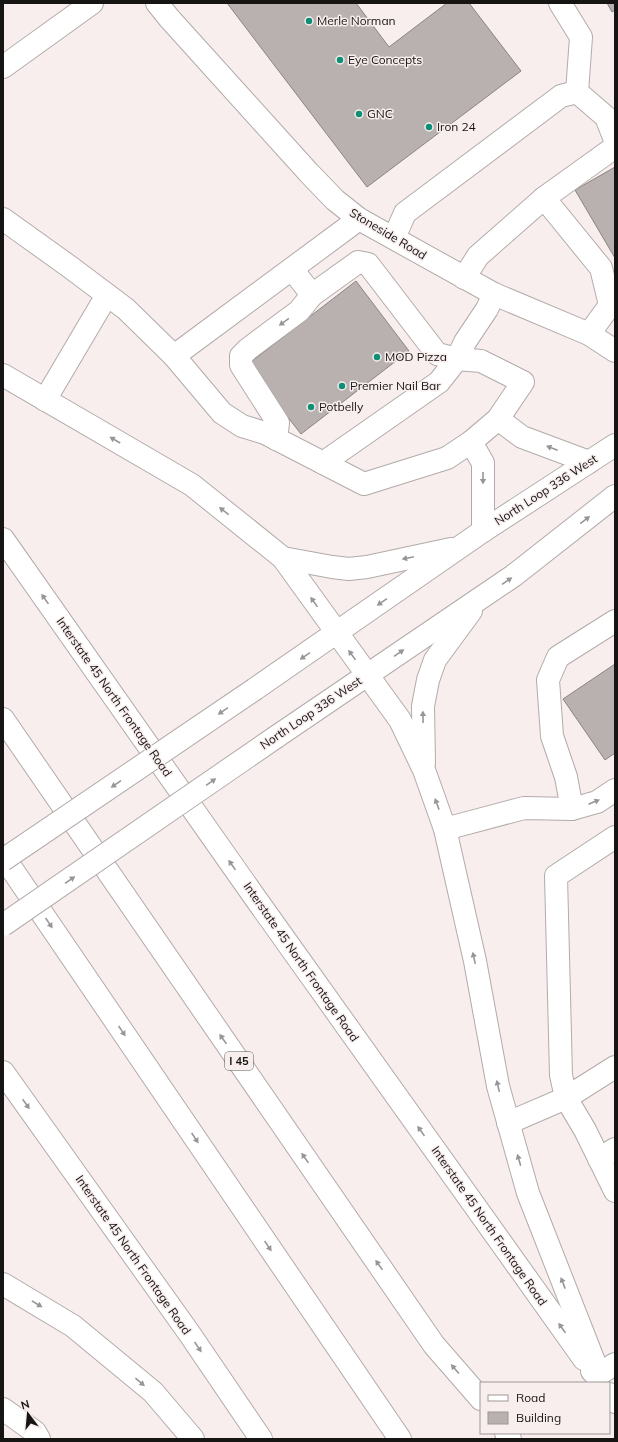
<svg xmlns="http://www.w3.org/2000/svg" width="618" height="1442" viewBox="0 0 618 1442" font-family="Mulish,sans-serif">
<rect width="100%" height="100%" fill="#f7eeed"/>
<g fill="#b9b1af" stroke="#8c8483">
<path d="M227 3H356L389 47 447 3H469L521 71 367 187Z"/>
<path d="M607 3H615V10L612 12Z"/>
<path d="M615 167V258L575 190Z"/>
<path d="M356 281 409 351 301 434 247 365Z"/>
<path d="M615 664V753L605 760 563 699Z"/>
</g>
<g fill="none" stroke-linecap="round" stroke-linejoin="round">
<g stroke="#b3abaa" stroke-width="24">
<g id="minor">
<path d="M157 3 169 18 309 173 335 200 359 219 494 294 589 334 615 351"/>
<path d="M560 3 581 37 577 92"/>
<path d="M3 67 92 3"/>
<path d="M544 198 615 147"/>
<path d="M3 219 70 267 126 309 174 356 222 413 242 426 265 433 364 484 447 458 471 442 498 419 523 382 481 361 457 359 437 354 368 264 358 262 312 295 292 269"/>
<path d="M394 238 405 213 561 96 577 92 606 117 615 140"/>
<path d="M464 278 478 256 544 198 601 268 610 305 589 334"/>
<path d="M174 356 359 219"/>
<path d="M45 400 107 295"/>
<path d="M498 419 522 437 589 462"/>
<path d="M276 439 278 423 241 365V356L248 349 299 311 312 295"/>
<path d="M471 442 483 463V531"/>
<path d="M323 463 439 382 457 359 465 342 487 309 494 294"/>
<path d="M572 809 597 802 615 790"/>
<path d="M445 829 524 808 572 809 566 777 552 736 548 680 558 657 615 621"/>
<path d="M615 837 556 876 561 1075 566 1098 585 1130 615 1191"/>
<path d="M508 1123 566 1098 615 1067"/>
<path d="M599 1159 615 1149"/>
<path d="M596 1376 615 1364"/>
<path d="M3 1409 35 1432 39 1439"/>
</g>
</g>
<g stroke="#b3abaa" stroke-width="24">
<g id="major">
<path d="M3 375 192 485 283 558 400 720 424 770 445 829 475 961 498 1086 528 1193 595 1364 592 1371"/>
<path d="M3 539 256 899 584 1359"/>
<path d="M283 558 332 567 349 569 367 567 451 549"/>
<path d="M255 689 483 531 615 445"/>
<path d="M276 737 513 576 615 496"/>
<path d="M424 763 423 706 428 680 435 660 471 611"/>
<path d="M3 1072 189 1333 261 1439"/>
<path d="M3 1284 73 1326 153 1392 193 1439"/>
<path d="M609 1394 615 1402"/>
</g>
</g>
<g stroke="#b3abaa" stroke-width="24">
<g id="highway">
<path d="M3 719 434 1345 481 1399"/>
<path d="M3 856 400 1439"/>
<path d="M506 1433 510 1439"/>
</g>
</g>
<use href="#minor" stroke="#fff" stroke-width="22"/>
<use href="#major" stroke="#fff" stroke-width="22"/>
<use href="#highway" stroke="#fff" stroke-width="22"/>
<g stroke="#b3abaa" stroke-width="24" stroke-linecap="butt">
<g id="major-bridge">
<path d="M3 860 255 689"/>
<path d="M3 925 276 737"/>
</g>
</g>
<use href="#major-bridge" stroke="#fff" stroke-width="22"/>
</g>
<defs><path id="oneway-solid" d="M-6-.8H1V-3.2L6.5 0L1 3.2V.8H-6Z"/></defs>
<g fill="#979595">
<use href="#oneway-solid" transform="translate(284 322) rotate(144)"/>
<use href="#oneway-solid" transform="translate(115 440) rotate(-150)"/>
<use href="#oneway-solid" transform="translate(552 448) rotate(-159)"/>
<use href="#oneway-solid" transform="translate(483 478) rotate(90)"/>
<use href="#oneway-solid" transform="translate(224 511) rotate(-142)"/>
<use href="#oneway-solid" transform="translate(585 520) rotate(-38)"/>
<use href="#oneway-solid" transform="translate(408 558) rotate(168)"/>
<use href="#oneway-solid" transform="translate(507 581) rotate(-34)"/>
<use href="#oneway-solid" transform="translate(45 599) rotate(-125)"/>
<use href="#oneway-solid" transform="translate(314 602) rotate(-125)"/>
<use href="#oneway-solid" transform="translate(382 602) rotate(145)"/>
<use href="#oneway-solid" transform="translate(399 653) rotate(-34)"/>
<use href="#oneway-solid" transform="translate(352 655) rotate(-126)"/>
<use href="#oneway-solid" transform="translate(305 656) rotate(146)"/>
<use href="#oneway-solid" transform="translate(223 711) rotate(146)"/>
<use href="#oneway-solid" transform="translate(423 717) rotate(-91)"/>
<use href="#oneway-solid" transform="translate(211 782) rotate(-35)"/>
<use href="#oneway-solid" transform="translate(116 784) rotate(146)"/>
<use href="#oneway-solid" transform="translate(594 802) rotate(-23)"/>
<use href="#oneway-solid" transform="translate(437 804) rotate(-110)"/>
<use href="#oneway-solid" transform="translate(232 865) rotate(-125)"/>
<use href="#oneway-solid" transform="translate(70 880) rotate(-35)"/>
<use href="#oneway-solid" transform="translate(49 923) rotate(56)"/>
<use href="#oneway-solid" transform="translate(474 958) rotate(-102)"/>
<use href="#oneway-solid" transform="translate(122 1031) rotate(56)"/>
<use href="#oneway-solid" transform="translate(223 1039) rotate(-125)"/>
<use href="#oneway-solid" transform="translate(498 1086) rotate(-103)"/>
<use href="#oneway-solid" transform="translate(26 1104) rotate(55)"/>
<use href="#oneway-solid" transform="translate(421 1131) rotate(-125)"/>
<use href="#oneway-solid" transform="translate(195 1138) rotate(56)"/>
<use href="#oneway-solid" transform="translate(305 1158) rotate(-125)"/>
<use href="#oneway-solid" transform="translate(519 1160) rotate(-106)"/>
<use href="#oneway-solid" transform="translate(268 1246) rotate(56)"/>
<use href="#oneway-solid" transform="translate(379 1265) rotate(-125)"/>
<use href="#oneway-solid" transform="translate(563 1283) rotate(-111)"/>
<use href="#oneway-solid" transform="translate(37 1304) rotate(31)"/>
<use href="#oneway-solid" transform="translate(562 1328) rotate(-125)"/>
<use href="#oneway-solid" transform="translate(198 1347) rotate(56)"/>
<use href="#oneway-solid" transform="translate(455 1369) rotate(-131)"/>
<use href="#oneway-solid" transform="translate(140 1382) rotate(40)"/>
</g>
<g fill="#0f8f75" stroke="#f7eeed" stroke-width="1.5">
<circle cx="309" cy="21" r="4"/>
<circle cx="340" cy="60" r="4"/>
<circle cx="359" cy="114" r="4"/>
<circle cx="429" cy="127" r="4"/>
<circle cx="377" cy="357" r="4"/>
<circle cx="342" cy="386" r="4"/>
<circle cx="311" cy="407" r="4"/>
</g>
<g text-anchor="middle" stroke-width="3" stroke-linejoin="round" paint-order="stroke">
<rect fill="#f7eeed" stroke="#5a5555" stroke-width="1" x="225" y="1052" width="28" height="18" rx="3"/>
<g font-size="11" font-weight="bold" fill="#171414">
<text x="239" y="1065">I 45</text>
</g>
<g font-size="12" fill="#171414" stroke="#f7eeed" text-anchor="start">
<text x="317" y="25">Merle Norman</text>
<text x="348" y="64">Eye Concepts</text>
<text x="367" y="118">GNC</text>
<text x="437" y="131">Iron 24</text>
<text x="385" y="361">MOD Pizza</text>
<text x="350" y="390">Premier Nail Bar</text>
<text x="319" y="411">Potbelly</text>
</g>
<g font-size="12" fill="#171414" stroke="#f7eeed">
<text transform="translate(388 234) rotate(31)" y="4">Stoneside Road</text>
<text transform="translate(546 490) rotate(-33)" y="4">North Loop 336 West</text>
<text transform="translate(114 697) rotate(55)" y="4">Interstate 45 North Frontage Road</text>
<text transform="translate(311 713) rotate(-34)" y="4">North Loop 336 West</text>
<text transform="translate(301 962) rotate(55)" y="4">Interstate 45 North Frontage Road</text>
<text transform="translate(489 1226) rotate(55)" y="4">Interstate 45 North Frontage Road</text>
<text transform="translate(133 1255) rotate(55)" y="4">Interstate 45 North Frontage Road</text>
</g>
</g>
<rect width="618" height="1442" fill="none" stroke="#171414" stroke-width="8"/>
<rect x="480" y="1382" width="130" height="52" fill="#f7eeed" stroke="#9d9796"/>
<rect x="488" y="1395" width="20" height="6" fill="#ffffff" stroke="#9d9796"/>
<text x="516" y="1402" font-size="12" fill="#171414">Road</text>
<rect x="488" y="1412" width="20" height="12" fill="#b9b1af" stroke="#9d9796"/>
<text x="516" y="1422" font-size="12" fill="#171414">Building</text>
<g transform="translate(28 1414) rotate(344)" stroke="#f7eeed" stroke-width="3" paint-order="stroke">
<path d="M0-3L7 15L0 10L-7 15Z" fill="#171414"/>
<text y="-6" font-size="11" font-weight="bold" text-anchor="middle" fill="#171414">N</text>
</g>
</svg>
